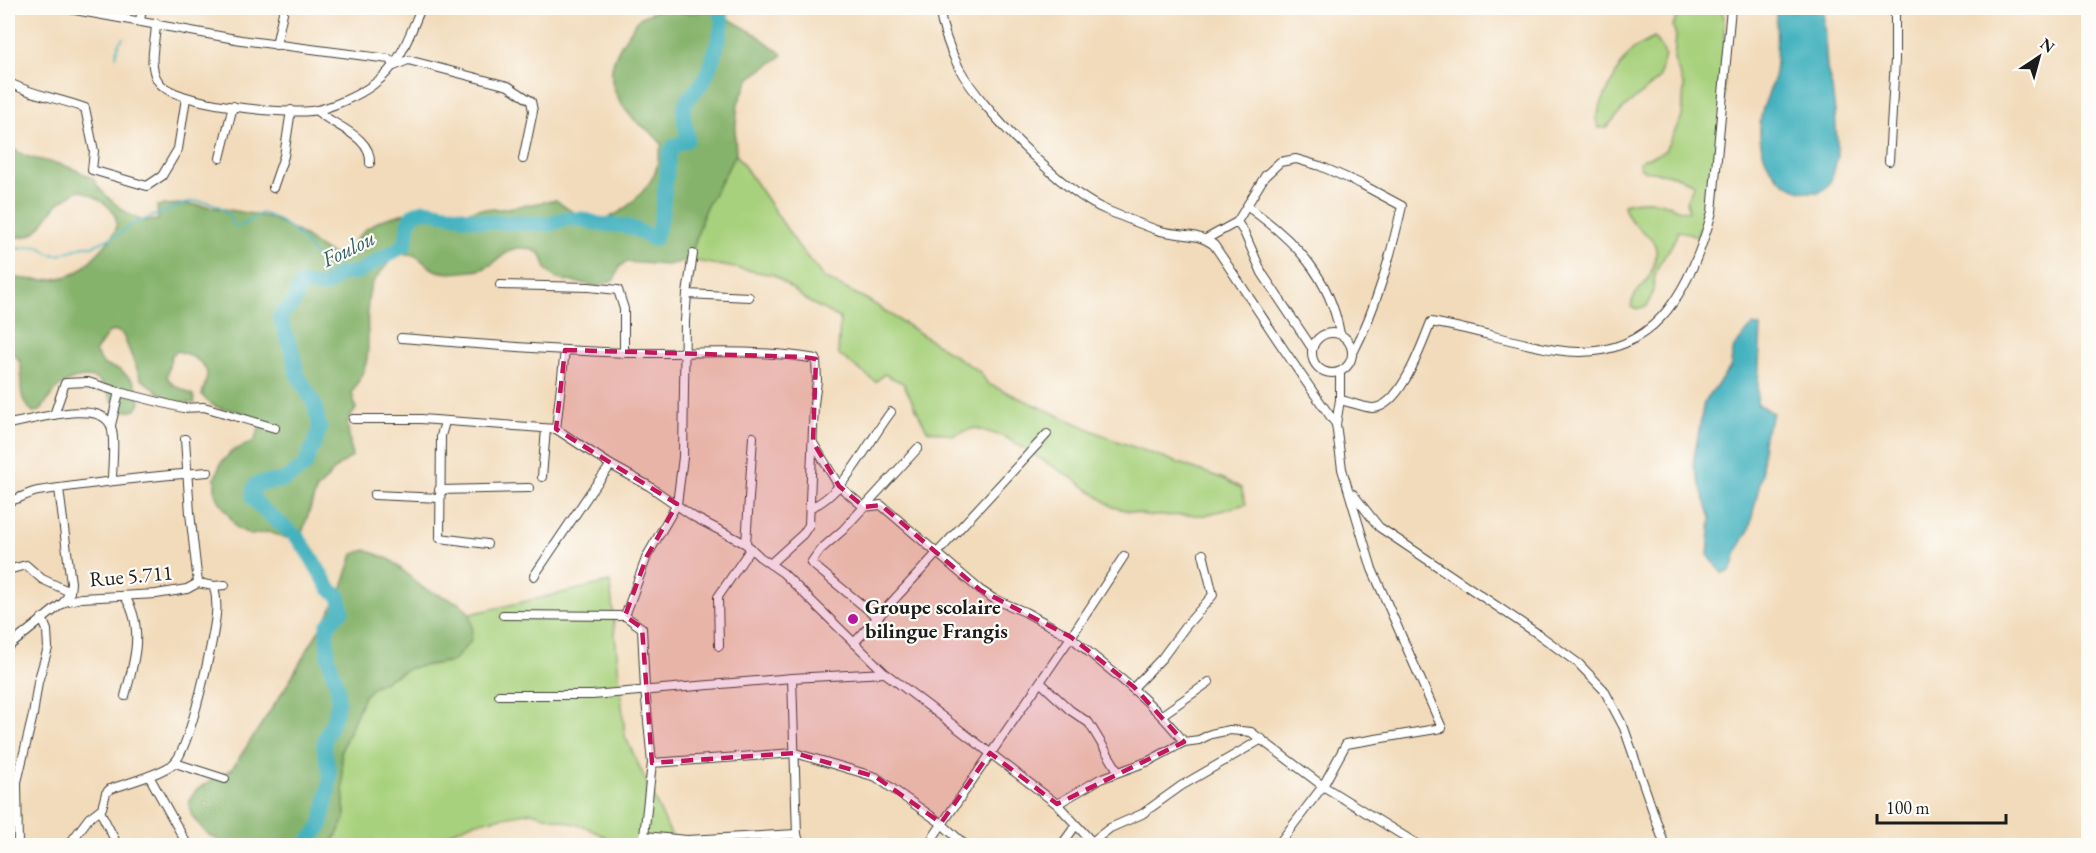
<svg xmlns="http://www.w3.org/2000/svg" width="2096" height="853" viewBox="0 0 2096 853" font-family="'EB Garamond',serif">
<rect width="100%" height="100%" fill="#fdfcf7"/>
<filter id="ink" filterUnits="userSpaceOnUse"><feTurbulence type="fractalNoise" baseFrequency=".0167" numOctaves="2"/><feDisplacementMap in="SourceGraphic" scale="12" xChannelSelector="R" yChannelSelector="G"/><feConvolveMatrix kernelMatrix="1 2 1 2 8 2 1 2 1" color-interpolation-filters="sRGB"/></filter>
<filter id="wash" filterUnits="userSpaceOnUse"><feTurbulence type="fractalNoise" baseFrequency=".008" numOctaves="4" result="noise"/><feDisplacementMap in="SourceGraphic" scale="24" xChannelSelector="R" yChannelSelector="G"/><feGaussianBlur stdDeviation="1.35" result="paint"/><feColorMatrix in="noise" values="0 0 0 0 0 0 0 0 0 0 0 0 0 0 0 0 0 1.4 0 .05"/><feComposite in="paint" operator="in"/></filter>
<g filter="url(#wash)">
<rect width="100%" height="100%" fill="#f2dbbb"/>
<g fill="#a8d17d" stroke="#62764c" stroke-width="1.5">
<path d="M1680 8H1721L1724 18V97L1711 190 1697 237 1689 233 1678 231C1672 249 1667 251 1659 265 1651 278 1657 290 1647 306L1636 309 1631 307C1632 293 1642 289 1648 279 1651 274 1656 259 1656 252 1658 235 1626 228 1624 204 1639 200 1655 199 1669 205 1676 208 1681 212 1689 211L1687 200 1694 184 1674 175 1645 171 1640 167V162C1648 155 1659 156 1665 150L1682 117 1684 86 1674 60 1676 36 1673 26Z"/>
<path d="M1654 38 1662 48 1665 55 1659 79 1623 109 1606 128 1599 127 1596 119 1601 104 1619 68 1633 49Z"/>
<path d="M736 154 799 247 824 278 868 300 980 372 988 384 1114 440 1224 479 1241 488 1246 504 1205 515 1149 516 1113 507 1072 478 1005 437 975 428 952 435 927 430 903 383 884 374 876 382 838 354 840 318 809 302 774 275 690 260 704 211Z"/>
<path d="M610 582 625 736 676 845H621L586 827 531 812 472 823 448 834 437 845 331 846 345 819 341 751 364 696 374 686 410 668 453 661 472 627 470 614Z"/>
</g>
<g fill="#86b36c" stroke="#516844" stroke-width="1.5">
<path d="M661 9 689 13 713 10 757 35 783 55 750 78 738 103 735 135 736 154 704 211 690 260 667 265 627 262 620 266 614 280 597 286 557 279 546 269 541 254C504 234 505 268 472 271 459 272 447 275 435 270 425 266 419 254 408 254 397 254 391 259 385 267 381 272 374 279 371 286 364 306 370 338 367 359 365 371 358 382 352 393L356 409 347 422 352 457 338 466 316 491 297 548 293 540 268 532 251 535 237 528 215 494V478L221 463 232 451 254 441 260 427C245 400 222 421 202 395 206 379 213 370 196 359 190 355 185 353 177 351L171 356 167 377 172 384 193 395 195 403 172 402 141 379 123 335 117 331 109 332 95 352 104 365 120 370 133 381 137 388 140 403 136 410C112 416 114 398 103 385 93 372 72 377 60 386 53 391 46 403 40 411L33 412C30 409 26 405 24 401 15 383 31 361 8 350V277C31 280 54 283 76 273 82 270 88 263 93 258 114 238 130 220 100 200 93 196 87 192 79 190 72 195 62 199 56 206 38 227 40 240 8 237V143C19 159 41 159 59 164 71 167 83 173 94 179 98 192 130 218 144 221 148 221 154 220 158 220L157 206C192 200 227 210 262 216 273 217 286 226 296 231 310 238 320 251 335 255L349 247 366 229 381 220 415 210H428L442 217 479 209H501L556 200C567 209 583 219 597 219 618 221 645 192 654 175 659 165 657 155 662 145 653 130 638 126 628 113 605 84 607 63 629 33 632 29 635 22 640 18 645 14 655 12 661 9Z"/>
<path d="M366 550 391 560 423 588 461 604 470 614 472 627 471 641 453 661 410 668 374 686 364 696 341 751 345 819 331 845H228L210 836 199 825 191 814 189 800 197 789 232 769 287 685 340 594 353 554Z"/>
</g>
<g fill="#44b2bf" stroke="#30676e" stroke-width="1.5">
<path d="M1776 8H1823L1827 69 1832 88 1835 112 1838 156 1832 178 1827 187 1820 192C1778 196 1754 155 1761 117 1763 103 1772 89 1775 73 1778 51 1776 29 1776 8Z"/>
<path d="M1753 325 1761 327 1757 404 1773 413 1763 441 1762 474 1749 530 1737 551 1734 563 1730 571 1722 573 1708 555 1711 518 1693 464 1704 402 1730 368 1734 347Z"/>
</g>
<g fill="none" stroke-linecap="round" stroke-linejoin="round">
<g stroke="#44b2bf" stroke-width="2">
<path d="M116 56 119 43 123 38"/>
<path d="M8 248 17 249 38 246 50 254 59 255 84 246H93L119 234 131 225 189 202C203 200 222 203 230 217 231 220 232 223 234 226L243 225 261 213C284 218 305 241 319 260 323 266 321 272 325 277L333 281"/>
</g>
<path stroke="#44b2bf" stroke-width="15" d="M301 846 307 843 321 826 329 786 330 774 324 748 325 738 336 713 338 700V689L328 656 327 637V626L342 611 339 596 329 588 308 552 297 537 261 508 253 498V490L256 484 284 480 304 467 320 429 314 403 297 374 293 354 280 317C284 310 290 308 294 302 298 295 296 289 302 284 319 284 325 293 337 275L358 272 405 245 410 219 412 215 424 210 489 222 551 224 563 219H582L598 224 626 226 635 229 653 239 656 237 662 213 669 154 674 146 687 140C689 129 681 119 684 108 686 98 694 93 700 86 708 77 720 38 722 25 723 20 720 13 719 8"/>
</g>
</g>
<g filter="url(#ink)">
<g fill="none" stroke-linecap="round" stroke-linejoin="round">
<g stroke="#3c3934" stroke-width="10">
<g id="minor">
<path d="M64 8 241 40 389 59 394 66 408 60 508 86 531 101 533 111 523 159"/>
<path d="M939 8C942 28 950 50 959 68 981 109 1063 192 1106 210 1123 217 1140 224 1157 230 1176 236 1197 232 1214 245 1255 305 1293 366 1336 424"/>
<path d="M140 21 142 8"/>
<path d="M156 23C156 42 147 64 158 81 172 105 283 114 311 111 329 109 360 95 374 84 400 66 409 36 421 8"/>
<path d="M276 45 284 8"/>
<path d="M8 82C31 95 59 98 85 108L94 151 92 170 147 186 162 176 178 149 186 98"/>
<path d="M316 110C333 126 372 136 370 163"/>
<path d="M220 158 233 106"/>
<path d="M1889 161 1895 60V8"/>
<path d="M273 188 284 156 291 110"/>
<path d="M1248 207C1294 240 1330 276 1340 334"/>
<path d="M1237 222 1244 232 1262 273 1312 348"/>
<path d="M1206 239 1237 222 1265 176 1280 162 1296 159 1320 166 1361 184 1402 206C1390 258 1377 306 1353 353"/>
<path d="M500 285 589 287 618 290 624 309V353"/>
<path d="M687 294 693 254"/>
<circle cx="1332" cy="353" r="20"/>
<path d="M401 338C477 344 553 351 629 353 691 354 755 348 816 359L817 381 814 404 809 525 803 534 770 564"/>
<path d="M1340 372V400L1336 424 1342 469 1372 569 1442 728 1346 744 1323 786 1420 846"/>
<path d="M1340 400C1350 402 1362 407 1372 408 1400 409 1422 344 1431 322 1473 329 1514 343 1556 350 1652 365 1690 292 1712 212L1731 8"/>
<path d="M54 415 65 383 88 382 119 392 183 408 204 407 275 428"/>
<path d="M353 419H421L556 429 611 465 649 486 694 517 746 544 760 557 783 573 885 673 1057 804 1092 842 1091 846"/>
<path d="M445 422 441 436 440 538 487 544"/>
<path d="M8 424C31 421 97 399 110 424 116 436 112 466 112 480"/>
<path d="M111 425 119 392"/>
<path d="M556 429 565 350"/>
<path d="M813 443 839 486 864 507 881 505 980 590 994 599 1025 612 1071 637 927 846"/>
<path d="M542 477 546 429"/>
<path d="M59 489 71 583 70 592 64 602"/>
<path d="M439 490 529 488"/>
<path d="M1353 494 1379 527 1538 634 1579 664 1604 690 1624 728 1665 846"/>
<path d="M374 495 440 498"/>
<path d="M8 501C19 500 27 493 38 491 94 483 151 476 208 472"/>
<path d="M811 507C843 496 870 439 891 412"/>
<path d="M746 544 753 437"/>
<path d="M1124 556 1071 637C1110 671 1152 700 1184 742L1199 740 1211 734 1230 730 1251 732 1323 786 1277 846"/>
<path d="M8 570 26 565 42 579 70 592"/>
<path d="M534 576 592 490 611 465"/>
<path d="M198 583 214 586 225 585"/>
<path d="M125 597C145 627 134 664 125 696"/>
<path d="M503 615 625 616 647 556 677 504 683 457 685 321 687 294 749 297"/>
<path d="M625 616 642 628 645 689 652 763 644 836 687 840 797 834"/>
<path d="M878 618 811 563 820 550 843 530 918 448"/>
<path d="M854 643 1047 434"/>
<path d="M719 646 718 597 751 548"/>
<path d="M8 647 64 602 81 598 156 594 187 589 198 583 190 513 185 439"/>
<path d="M792 678 797 834 800 846"/>
<path d="M1041 683 1070 710 1089 723 1118 771"/>
<path d="M1134 687 1162 658 1185 627 1213 595 1203 554"/>
<path d="M499 695H592L792 678 885 673"/>
<path d="M1162 715 1209 682"/>
<path d="M175 763 225 779"/>
<path d="M652 763 795 753 876 777 941 823 966 846"/>
<path d="M149 776 188 846"/>
<path d="M1057 804 1100 779 1149 761 1184 742"/>
<path d="M100 811 118 846"/>
<path d="M1092 842 1110 828 1142 814 1181 786 1262 739"/>
<path d="M18 846 17 782 33 715 38 682 48 648 47 630 42 618"/>
<path d="M68 846 89 818 102 808 106 793 110 789C125 784 164 773 174 763 190 749 214 638 216 614 217 605 216 595 214 586"/>
<path d="M1061 846 1076 825"/>
</g>
</g>
<use href="#minor" stroke="#fff" stroke-width="8"/>
</g>
</g>
<path fill="#c2185b" fill-opacity="0.2" stroke="#c2185b" stroke-width="4.5" stroke-dasharray="12 8" stroke-linejoin="round" d="M565 350 804 357 816 359 813 442 839 486 864 507 881 505 980 590 1071 637 1134 687 1184 742 1057 804 990 753 941 823 876 777 795 753 652 763 642 628 625 616 647 556 677 504 556 429Z"/>
<circle fill="#b5179e" stroke="#fdfcf7" stroke-width="2" cx="853" cy="619" r="6"/>
<g text-anchor="middle" stroke-width="4.5" stroke-linejoin="round" paint-order="stroke">
<g font-size="21" fill="#1c1c1c" stroke="#fdfcf7">
<text transform="translate(131 576) rotate(-5)" y="7">Rue 5.711</text>
</g>
<g font-size="21" font-weight="bold" fill="#1c1c1c" stroke="#fdfcf7" text-anchor="start">
<text x="865" y="614">Groupe scolaire<tspan x="865" dy="24">bilingue Frangis</tspan></text>
</g>
<g font-size="22" font-style="italic" fill="#2e6065" stroke="#fdfcf7">
<text transform="translate(348 248) rotate(-26)" y="8">Foulou</text>
</g>
</g>
<rect width="2096" height="853" fill="none" stroke="#fdfcf7" stroke-width="30"/>
<g transform="translate(2039 57) rotate(36)" stroke="#fdfcf7" stroke-width="4.5" paint-order="stroke">
<path d="M0-4.5L10 22L0 15L-10 22Z" fill="#1c1c1c"/>
<text y="-9" font-size="16" font-weight="bold" text-anchor="middle" fill="#1c1c1c">N</text>
</g>
<path d="M1877 814v9h129v-9" fill="none" stroke="#1c1c1c" stroke-width="3"/>
<text x="1886" y="814" font-size="18" fill="#1c1c1c" stroke="#fdfcf7" stroke-width="4.5" paint-order="stroke">100 m</text>
</svg>
